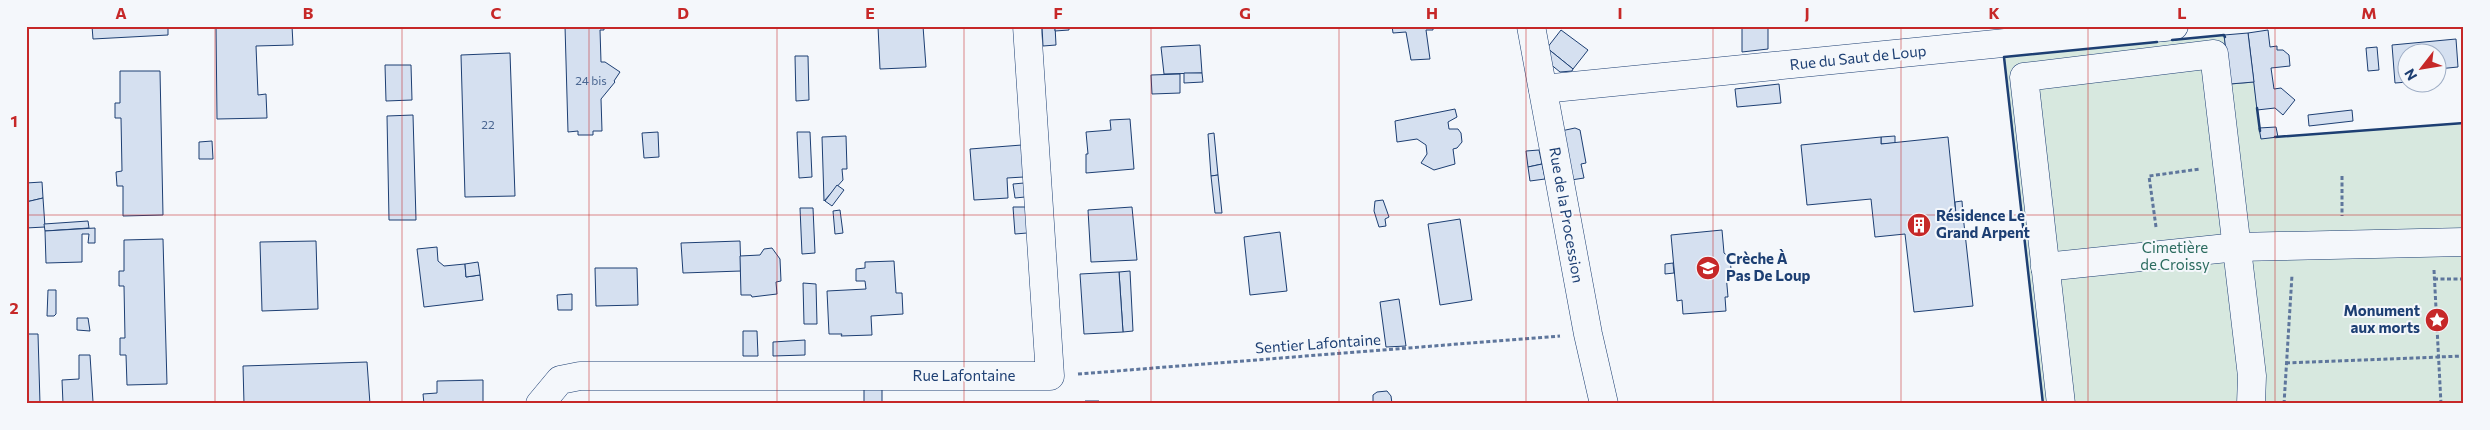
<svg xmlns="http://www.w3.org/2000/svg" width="2490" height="430" viewBox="0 0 2490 430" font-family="Commissioner,sans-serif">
<rect width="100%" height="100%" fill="#f4f7fb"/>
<path fill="#d7e8df" stroke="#687fa3" d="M2224 35 2230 84 2254 82 2261 138 2464 123V404H2043L2004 57Z"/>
<g fill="#d5e0f0" stroke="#1d3f73">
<path d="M92 26H168V35L93 39Z"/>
<path d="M216 26H292L293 45 256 46 258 95 266 94 267 118 217 119Z"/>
<path d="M565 26H604V30H600L601 62H605L620 72 614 81 615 82 601 99 602 131H593V135H578V131L568 132Z"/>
<path d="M878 26H923L926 67 880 69Z"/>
<path d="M1042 26H1055L1056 45 1043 46Z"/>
<path d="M1055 26H1069V30L1055 31Z"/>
<path d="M1392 26H1433V30H1426L1430 59 1411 60 1406 32 1393 33Z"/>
<path d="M1742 26H1768V49L1742 52Z"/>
<path d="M1808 26V28L1768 27V26Z"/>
<path d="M1561 30 1588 50 1573 69 1547 48Z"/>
<path d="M2268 30 2270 47 2277 46V50H2283L2289 55 2290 66 2271 68 2274 89 2281 88 2295 100 2283 115 2275 108 2257 110 2248 33Z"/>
<path d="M2248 33 2254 82 2230 84 2224 35Z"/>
<path d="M2456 39 2458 67 2438 69V52H2408V82L2395 83 2392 45Z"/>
<path d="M1200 45 1202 73 1164 74 1161 47Z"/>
<path d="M2377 47 2379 70 2368 71 2366 48Z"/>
<path d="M1547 48 1573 69 1572 71 1560 72 1549 63Z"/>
<path d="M510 53 515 196 465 197 461 55Z"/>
<path d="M795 56H808L809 100 796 101Z"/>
<path d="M385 65H411L412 100 386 101Z"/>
<path d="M120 71H160L163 215 123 216V186H117L116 172 122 171 121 118H115V103H120Z"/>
<path d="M1184 73H1202L1203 82 1184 83Z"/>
<path d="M1180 74V93L1152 94 1151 75Z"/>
<path d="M1779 84 1781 103 1737 107 1735 89Z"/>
<path d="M1455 109 1457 117 1448 122 1449 129H1458L1461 133 1462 142 1457 148 1453 149 1455 164 1434 170 1421 163 1427 154 1426 145 1417 139 1397 142 1395 121Z"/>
<path d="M2352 110 2353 121 2309 126 2308 115Z"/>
<path d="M413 115 416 220H389L387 116Z"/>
<path d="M1130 119 1134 169 1086 173V154H1088L1086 132 1111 130 1110 120Z"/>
<path d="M27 125 28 167 26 168V125Z"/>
<path d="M2276 127 2278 137 2261 139 2259 128Z"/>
<path d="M1575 128 1580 130 1586 163 1581 164 1584 178 1571 180 1561 131Z"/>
<path d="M658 132 659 157 644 158 642 133Z"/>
<path d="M797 132H810L812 177 799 178Z"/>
<path d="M1214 133 1218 175 1211 176 1208 134Z"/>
<path d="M846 136 847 169H842L843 180 824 201 822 137Z"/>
<path d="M1895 136V143L1881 144V137Z"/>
<path d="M1881 137V144L1948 137 1956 215H1963L1973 306 1914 312 1905 234 1875 237 1871 199 1807 205 1801 145Z"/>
<path d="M212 141 213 159H199V142Z"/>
<path d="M1022 145 1024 177 1007 178 1008 198 974 200 970 149Z"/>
<path d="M1539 150 1542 164 1528 167 1526 151Z"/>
<path d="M1542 164 1545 179 1530 181 1528 167Z"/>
<path d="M1218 175 1222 213H1215L1211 176Z"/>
<path d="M42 182 43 198 26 202V183Z"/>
<path d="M1024 183 1025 197 1015 198 1013 184Z"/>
<path d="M837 185 844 190 832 206 825 201Z"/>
<path d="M43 198 45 227 26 228V202Z"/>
<path d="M1383 200 1389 217 1385 219 1386 226 1379 227 1374 211 1375 201Z"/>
<path d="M1962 201 1963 215H1956L1955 202Z"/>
<path d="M1013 207H1026L1027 233 1015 234Z"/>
<path d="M1132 207 1137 260 1091 262 1088 210Z"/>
<path d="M800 208H813L815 253 802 254Z"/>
<path d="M840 210 843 233 835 234 833 211Z"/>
<path d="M1460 219 1472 300 1440 305 1428 224Z"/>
<path d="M88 221 89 228 45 231 44 224Z"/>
<path d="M95 228V243H88L89 234H82V262L46 263 45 231Z"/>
<path d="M1722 230 1724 253 1730 258 1731 269 1726 274 1728 297H1725L1726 311 1683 314 1682 300 1677 301 1671 235Z"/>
<path d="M1280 232 1287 291 1250 295 1244 237Z"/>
<path d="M163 239 167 384 127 385 126 355H120V338H125L124 286H119V271H124V240Z"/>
<path d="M316 241 318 309 262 311 260 242Z"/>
<path d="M740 241 741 271 683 273 681 243Z"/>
<path d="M437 247 438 261 444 266 465 264 466 277 480 275 483 300 424 307 417 249Z"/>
<path d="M772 248 780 259 781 281 776 282 777 294 752 297 751 295H741L740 256 760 255 764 249Z"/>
<path d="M894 261 896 293H902L903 314 871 316 872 335 841 336 842 334H829L827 291 866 289 865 281H856V269L865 268V262Z"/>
<path d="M478 262 480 275 466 277 465 264Z"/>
<path d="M1673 263 1674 273 1665 274V264Z"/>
<path d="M595 268H637L638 305 596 306Z"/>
<path d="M1130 271 1133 331 1123 332 1119 272Z"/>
<path d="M1119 272 1123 332 1084 334 1080 274Z"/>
<path d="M803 283 816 284 817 324H804Z"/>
<path d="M48 290H56V314L54 316H47Z"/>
<path d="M572 294V310H558L557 295Z"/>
<path d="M1399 299 1406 346 1386 347 1380 302Z"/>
<path d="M77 318H88L90 331 77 330Z"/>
<path d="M743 331H757L758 356H743Z"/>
<path d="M26 334H38L40 404H26Z"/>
<path d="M805 340V355L773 356V342Z"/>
<path d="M79 355H90L93 402 103 404H63L62 380 79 379Z"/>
<path d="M367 362 370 404H244L243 366Z"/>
<path d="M483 380V404H424L423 394 437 393V381Z"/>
<rect x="864" y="381" width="18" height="23"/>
<path d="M1387 391 1391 396 1392 404H1373V395L1377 392Z"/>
<path d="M1085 401H1099L1102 404H1085Z"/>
</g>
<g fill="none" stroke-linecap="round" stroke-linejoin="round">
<g stroke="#1d3f73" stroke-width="29">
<g id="minor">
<path d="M1531 26 1588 334 1604 404"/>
<path d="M1543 89 2174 26"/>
<path d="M2045 267 2237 247 2464 242"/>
<path d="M540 404 560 380 580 376H1050L1027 26"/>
<path d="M2061 404 2024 77 2214 54 2252 376 2251 404"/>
</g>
</g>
<g stroke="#5e769c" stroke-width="3" stroke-dasharray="4 2.5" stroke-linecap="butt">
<path d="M2342 176V216"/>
<path d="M2156 227 2149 176 2200 169"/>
<path d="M2434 270 2441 404"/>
<path d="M2434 279H2464"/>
<path d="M2286 363 2464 356"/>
<path d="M1078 374 1560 336"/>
<path d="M2284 404 2292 275"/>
</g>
<use href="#minor" stroke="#f4f7fb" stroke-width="28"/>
<g stroke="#1d3f73" stroke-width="2.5">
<path d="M2172 40 2224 35 2225 37"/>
<path d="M2257 108 2260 131"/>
<path d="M2275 137 2464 123"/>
<path d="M2043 404 2004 57 2157 42"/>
</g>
</g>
<path fill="none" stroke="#c62828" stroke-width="1" stroke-opacity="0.55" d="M215 26V404M402 26V404M589 26V404M777 26V404M964 26V404M1151 26V404M1339 26V404M1526 26V404M1713 26V404M1901 26V404M2088 26V404M2275 26V404M26 215H2464"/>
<defs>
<g id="building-disc" transform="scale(1.25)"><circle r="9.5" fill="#c62828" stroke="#f4f7fb"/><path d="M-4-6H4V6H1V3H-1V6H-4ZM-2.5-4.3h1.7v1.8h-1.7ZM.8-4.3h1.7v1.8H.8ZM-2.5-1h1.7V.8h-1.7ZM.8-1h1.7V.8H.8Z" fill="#fff"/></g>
<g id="school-disc" transform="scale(1.25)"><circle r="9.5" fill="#c62828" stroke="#f4f7fb"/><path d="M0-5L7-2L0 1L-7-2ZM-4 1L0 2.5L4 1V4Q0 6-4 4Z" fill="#fff"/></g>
<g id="sight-disc" transform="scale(1.25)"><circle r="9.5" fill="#c62828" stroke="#f4f7fb"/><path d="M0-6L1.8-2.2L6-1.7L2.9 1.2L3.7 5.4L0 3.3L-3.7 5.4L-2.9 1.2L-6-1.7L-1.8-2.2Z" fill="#fff"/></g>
</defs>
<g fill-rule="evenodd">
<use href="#building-disc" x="1919" y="225"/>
<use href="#school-disc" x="1708" y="268"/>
<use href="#sight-disc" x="2437" y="320"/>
</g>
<g text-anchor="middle" stroke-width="4" stroke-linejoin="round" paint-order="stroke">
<g font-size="12" fill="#4b6792">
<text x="591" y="85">24 bis</text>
<text x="488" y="129">22</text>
</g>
<g font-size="15" fill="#1d3f73" stroke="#f4f7fb">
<text transform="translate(1858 58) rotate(-6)" y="5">Rue du Saut de Loup</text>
<text transform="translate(1566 215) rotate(80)" y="5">Rue de la Procession</text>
<text transform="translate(1318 344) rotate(-4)" y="5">Sentier Lafontaine</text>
<text x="964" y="381">Rue Lafontaine</text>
</g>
<g font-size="15" font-weight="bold" fill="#1d3f73" stroke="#f4f7fb" text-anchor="start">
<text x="1936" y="221">Résidence Le<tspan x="1936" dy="17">Grand Arpent</tspan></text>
<text x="1726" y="264">Crèche À<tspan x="1726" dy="17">Pas De Loup</tspan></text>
<text x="2420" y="316" text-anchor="end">Monument<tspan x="2420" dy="17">aux morts</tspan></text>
</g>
<g font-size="15" fill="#2c6c60" stroke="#f4f7fb">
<text x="2175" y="253">Cimetière<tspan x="2175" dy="17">de Croissy</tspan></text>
</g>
</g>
<rect width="2490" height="430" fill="none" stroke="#f4f7fb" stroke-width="55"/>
<g transform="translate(2422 68) rotate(239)"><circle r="24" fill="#f4f7fb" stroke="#9eadc5"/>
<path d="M0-4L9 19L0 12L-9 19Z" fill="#c62828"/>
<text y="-8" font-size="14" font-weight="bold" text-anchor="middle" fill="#1d3f73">N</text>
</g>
<rect x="28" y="28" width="2434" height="374" fill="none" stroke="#c62828" stroke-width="2"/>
<g font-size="16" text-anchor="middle" font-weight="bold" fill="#c62828">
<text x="121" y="19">A</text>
<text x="308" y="19">B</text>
<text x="496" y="19">C</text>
<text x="683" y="19">D</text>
<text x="870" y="19">E</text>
<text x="1058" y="19">F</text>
<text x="1245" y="19">G</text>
<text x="1432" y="19">H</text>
<text x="1620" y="19">I</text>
<text x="1807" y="19">J</text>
<text x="1994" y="19">K</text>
<text x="2182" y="19">L</text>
<text x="2369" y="19">M</text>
<text x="14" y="127">1</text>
<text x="14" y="314">2</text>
</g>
</svg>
